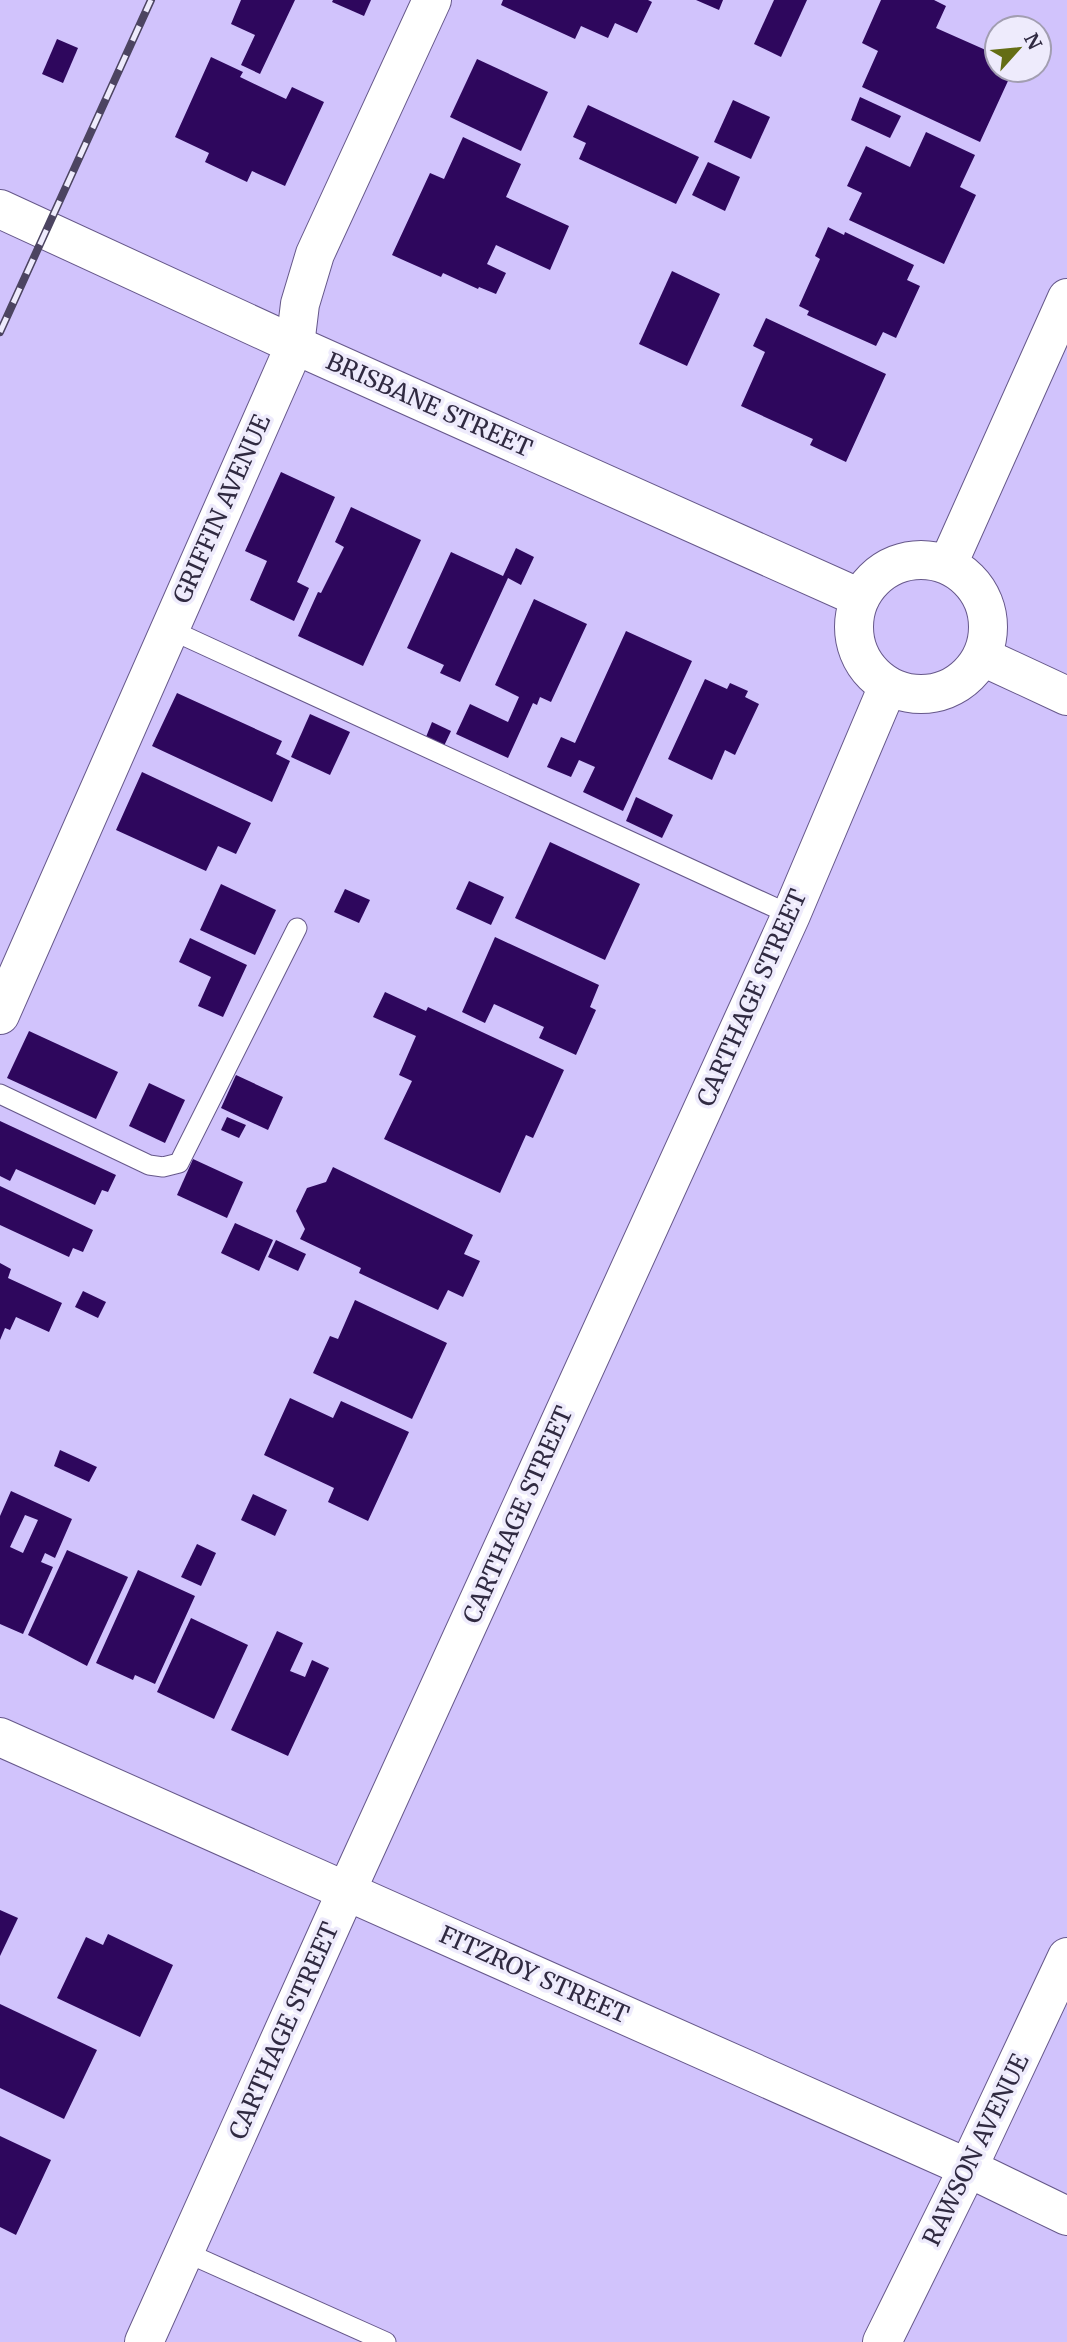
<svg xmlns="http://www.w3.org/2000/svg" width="1067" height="2342" viewBox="0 0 1067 2342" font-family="Merriweather,serif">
<rect width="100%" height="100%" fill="#d1c3fc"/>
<g fill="#2e075d" fill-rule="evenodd">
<path d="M241 0H295L260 74 241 65 255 35 231 24Z"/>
<path d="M333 0H371L364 16 332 2Z"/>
<path d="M503 0H648L652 2 637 33 615 23 608 38 581 26 575 39 501 5Z"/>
<path d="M696 0H723L719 10Z"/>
<path d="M774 0H807L781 57 754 44Z"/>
<path d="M881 0H934L946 6 936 28 997 55V70H1013L980 142 862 87 878 51 862 43Z"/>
<path d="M57 39 78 48 63 83 42 74Z"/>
<path d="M211 57 243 72 240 77 286 99 292 87 324 102 285 186 252 171 247 182 205 162 209 153 175 137Z"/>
<path d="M477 59 548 92 521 151 450 117Z"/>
<path d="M860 97 901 116 890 138 851 120Z"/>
<path d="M733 100 770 117 751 159 714 142Z"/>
<path d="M588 105 699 157 676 204 579 159 586 143 573 137Z"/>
<path d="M926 132 975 155 960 187 976 195 944 264 849 220 862 193 847 186 866 146 910 167Z"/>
<path d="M463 137 521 164 506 197 569 226 550 270 496 245 487 264 506 273 496 294 479 287 478 289 443 273 441 277 392 255 430 173 444 179Z"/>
<path d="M708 162 740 177 725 211 692 195Z"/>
<path d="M828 227 844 235 845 232 914 265 907 280 920 286 896 338 883 332 876 346 807 315 809 311 799 306 820 259 815 256Z"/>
<path d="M672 271 720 294 687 366 639 344Z"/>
<path d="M766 318 886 374 846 462 810 445 813 439 741 406 765 352 753 346Z"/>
<path d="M281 472 335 497 297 582 309 588 294 621 250 600 267 561 245 551Z"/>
<path d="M351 507 421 540 363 666 298 636 318 592 321 593 344 547 335 542Z"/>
<path d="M516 548 534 557 521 585 508 578 460 682 440 673 444 665 407 648 451 552 503 576Z"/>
<path d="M534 599 587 624 551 702 540 697 537 705 533 703 508 758 456 734 470 704 508 722 519 697 495 685Z"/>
<path d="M626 631 692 661 623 811 583 792 595 767 579 760 571 777 547 767 561 737 575 743Z"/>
<path d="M705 679 727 689 730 683 748 691 745 697 759 704 735 755 725 750 712 780 668 759Z"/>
<path d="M177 693 282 741 276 754 290 761 272 802 152 746Z"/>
<path d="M310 714 350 732 330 775 291 757Z"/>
<path d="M432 722 451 731 444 746 426 737Z"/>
<path d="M142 772 251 823 236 854 218 846 206 871 116 830Z"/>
<path d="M636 797 673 815 662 838 626 821Z"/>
<path d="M550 842 640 884 605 960 515 918Z"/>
<path d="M469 881 504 897 491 925 456 909Z"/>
<path d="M221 884 276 910 255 955 200 930Z"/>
<path d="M345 889 370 900 359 923 334 912Z"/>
<path d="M495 937 599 985 590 1007 596 1010 576 1055 539 1038 544 1027 494 1004 485 1023 462 1012Z"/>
<path d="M190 938 247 965 223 1017 198 1006 211 977 179 962Z"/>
<path d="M385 992 426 1011 428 1007 564 1070 533 1138 526 1135 500 1193 384 1139 412 1081 399 1075 416 1036 373 1017Z"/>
<path d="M29 1031 118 1072 96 1119 7 1078Z"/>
<path d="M236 1075 283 1097 268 1130 221 1108Z"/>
<path d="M149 1083 185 1100 165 1143 129 1126Z"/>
<path d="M227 1117 246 1125 239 1138 221 1130Z"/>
<path d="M0 1121 116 1175 108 1192 102 1190 95 1205 16 1169 10 1181 0 1176Z"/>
<path d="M193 1159 243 1182 227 1218 177 1195Z"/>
<path d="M333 1167 473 1235 464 1254 480 1261 463 1297 448 1290 438 1310 359 1273 361 1268 300 1239 305 1229 296 1211 307 1188 326 1182Z"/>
<path d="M0 1186 93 1230 83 1252 73 1248 69 1257 0 1225Z"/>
<path d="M235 1223 273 1240 259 1271 221 1253Z"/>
<path d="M276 1240 306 1254 298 1271 268 1257Z"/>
<path d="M0 1263 11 1269 8 1278 62 1303 49 1332 16 1317 10 1330 5 1328 0 1340Z"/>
<path d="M83 1291 106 1302 98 1318 75 1307Z"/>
<path d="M355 1300 447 1343 412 1419 313 1373 330 1336 338 1339Z"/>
<path d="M290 1398 333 1418 341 1401 409 1432 368 1521 328 1502 334 1488 264 1455Z"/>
<path d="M60 1450 97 1467 89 1482 54 1466Z"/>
<path d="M11 1491 72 1519 55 1558 45 1553 41 1562 53 1567 23 1634 0 1624V1516ZM25 1515 38 1520 23 1553 10 1547Z"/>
<path d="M253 1494 287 1510 275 1536 241 1520Z"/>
<path d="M197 1544 216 1553 201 1586 181 1577Z"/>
<path d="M67 1550 128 1577 87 1666 28 1635Z"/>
<path d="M138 1570 195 1596 155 1684 135 1675 133 1680 96 1663Z"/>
<path d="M191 1618 248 1645 214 1719 157 1692Z"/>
<path d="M277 1631 303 1643 290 1671 305 1677 312 1660 329 1668 288 1756 231 1730Z"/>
<path d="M0 1910 18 1918 0 1956Z"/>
<path d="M108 1934 173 1965 140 2037 57 1998 86 1937 103 1945Z"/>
<path d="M0 2004 97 2050 64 2119 0 2088Z"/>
<path d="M0 2136 51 2160 16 2235 0 2227Z"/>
</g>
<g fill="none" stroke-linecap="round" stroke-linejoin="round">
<g stroke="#66588a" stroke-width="21">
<g id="service">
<path d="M169 629 791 915"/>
<path d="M0 1094 149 1165 163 1167 179 1163 297 928"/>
<path d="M185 2252 386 2342"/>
</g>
</g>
<g stroke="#66588a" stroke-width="40">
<g id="minor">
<path d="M0 209 295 345 860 598"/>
<circle cx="921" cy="627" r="67"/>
<path d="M948 564 1067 298"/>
<path d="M983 657 1067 696"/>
<path d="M0 1015 295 345 300 304 315 254 432 0"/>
<path d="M0 1737 968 2168 1067 2216"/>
<path d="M144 2342 346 1892 791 915 888 686"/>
<path d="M882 2342 968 2168 1067 1957"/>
</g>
</g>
<use href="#service" stroke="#fff" stroke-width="19"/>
<use href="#minor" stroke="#fff" stroke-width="38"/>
<g stroke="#4c4461" stroke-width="8">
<path id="rail" d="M0 332 151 0"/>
</g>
<use href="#rail" stroke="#eeebfc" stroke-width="5" stroke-dasharray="16" stroke-linecap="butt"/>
</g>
<g text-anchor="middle" stroke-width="7" stroke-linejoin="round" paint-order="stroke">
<g font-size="24" fill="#302a41" stroke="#eeebfc">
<text transform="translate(429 405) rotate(24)" y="8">BRISBANE STREET</text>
<text transform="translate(222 509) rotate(-66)" y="8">GRIFFIN AVENUE</text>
<text transform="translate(752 998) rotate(-66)" y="8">CARTHAGE STREET</text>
<text transform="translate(518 1515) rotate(-66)" y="8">CARTHAGE STREET</text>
<text transform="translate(534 1975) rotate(24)" y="8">FITZROY STREET</text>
<text transform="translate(284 2031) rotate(-66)" y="8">CARTHAGE STREET</text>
<text transform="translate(976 2150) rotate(-64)" y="8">RAWSON AVENUE</text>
</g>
</g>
<g transform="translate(1018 49) rotate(63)"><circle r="33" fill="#eeebfc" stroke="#a29eb1" stroke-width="2"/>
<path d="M0-5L12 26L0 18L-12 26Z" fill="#646d14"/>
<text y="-10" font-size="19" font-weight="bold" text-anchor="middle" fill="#302a41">N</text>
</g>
</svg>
